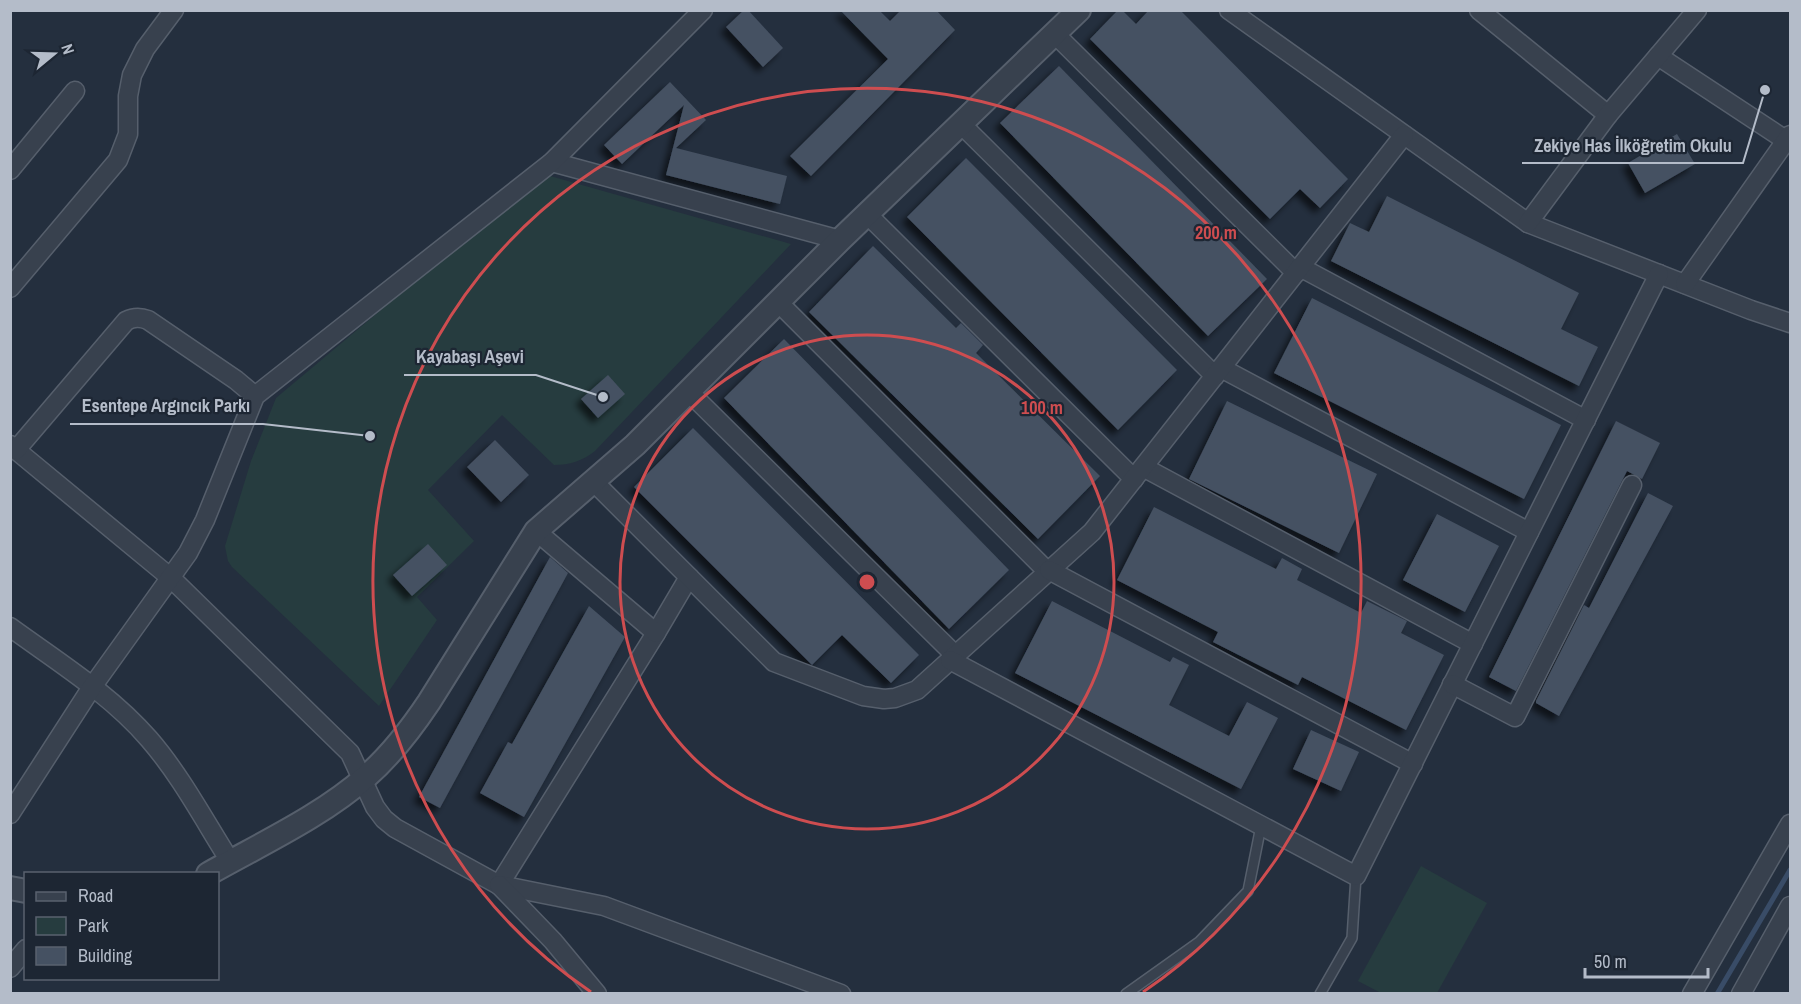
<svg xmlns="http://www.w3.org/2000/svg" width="1801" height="1004" viewBox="0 0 1801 1004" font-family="'Archivo Narrow',sans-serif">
<defs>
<filter id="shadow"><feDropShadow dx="-5.5" dy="5.5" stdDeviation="3" flood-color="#0009"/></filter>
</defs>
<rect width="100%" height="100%" fill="#242f3e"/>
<g fill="#263c3f">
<path d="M543 174 791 244 595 451C582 461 570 465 554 465L502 415 428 490 474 541 417 597 437 620 379 706 232 567 228 561 225 546 251 461 276 398Z"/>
<path d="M1421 866 1487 903 1437 993H1381L1358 981Z"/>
</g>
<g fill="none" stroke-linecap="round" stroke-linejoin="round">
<path stroke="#394c67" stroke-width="5" d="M1717 994 1790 870"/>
</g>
<g fill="#455162" filter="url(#shadow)">
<path d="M744 10H748L783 48 763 67 726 27Z"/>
<path d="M840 10H879L890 21 901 10H936L955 30 811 176 790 156 888 59Z"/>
<path d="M1118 10H1122L1136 24 1149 10H1180L1348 179 1320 208 1300 189 1270 219 1090 39Z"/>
<path d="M1059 66 1267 279 1208 336 1000 123Z"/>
<path d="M670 82 706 120 676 148 787 176 780 204 666 175 684 105 622 164 604 145Z"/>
<path d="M1677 134 1695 164 1645 193 1628 163Z"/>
<path d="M966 158 1177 370 1118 430 907 217Z"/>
<path d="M1387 196 1579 293 1561 329 1598 347 1579 386 1331 261 1350 223 1369 232Z"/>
<path d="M873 246 956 328 961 323 983 345 976 353 1100 476 1038 539 809 312Z"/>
<path d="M1312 298 1561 425 1524 499 1274 373Z"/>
<path d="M784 339 1009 570 949 629 724 398Z"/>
<path d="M608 375 625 394 598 418 581 399Z"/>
<path d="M1227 401 1377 474 1339 553 1189 479Z"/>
<path d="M1616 421 1660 443 1642 479 1627 471 1516 691 1489 677Z"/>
<path d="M693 428 919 655 891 683 842 635 812 665 634 487Z"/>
<path d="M495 440 529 475 501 502 467 467Z"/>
<path d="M1648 493 1673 506 1559 716 1536 703V701L1584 605 1589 608Z"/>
<path d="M1154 507 1276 569 1282 558 1302 569 1297 580 1361 613 1367 601 1407 621 1401 633 1444 655 1406 730 1302 677 1298 685 1213 642 1218 632 1117 580Z"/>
<path d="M1437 514 1499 546 1465 612 1403 580Z"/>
<path d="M428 544 447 565 412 596 393 575Z"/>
<path d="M550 557 568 573 440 808 419 797Z"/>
<path d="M1052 601 1170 662 1173 657 1189 665 1169 705 1229 736 1247 702 1278 718 1241 789 1015 673Z"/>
<path d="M589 606 625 637 524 817 480 793 508 742 512 744Z"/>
<path d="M1311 730 1359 752 1341 791 1293 769Z"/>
</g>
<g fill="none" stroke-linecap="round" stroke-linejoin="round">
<g stroke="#565f6c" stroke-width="12">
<g id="service">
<path d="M1126 994 1199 942 1248 891 1261 826"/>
<path d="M1320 994 1352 938 1356 876"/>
</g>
</g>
<g stroke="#565f6c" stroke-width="21">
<g id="minor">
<path d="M1229 10 1528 223 1751 310 1790 323"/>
<path d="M1479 10 1608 115"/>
<path d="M1055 34 1296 273"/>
<path d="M1658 56 1787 141"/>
<path d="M961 124 1215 376"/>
<path d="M552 162 840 240"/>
<path d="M10 170 75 91"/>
<path d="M867 214 1134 479"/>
<path d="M1528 223 1608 115 1697 10"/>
<path d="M1300 267 1586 420"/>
<path d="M1685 284 1790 135"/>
<path d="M10 288 118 160 128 134V96L132 75 145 49 174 10"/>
<path d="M778 302 1048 572"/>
<path d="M1221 368 1529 532"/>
<path d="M688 391 955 655"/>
<path d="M10 445 171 578 350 753 375 807 384 819 395 828 499 885 656 633 689 577"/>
<path d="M16 450 126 321C134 317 140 317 148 320L236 380 255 396"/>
<path d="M1143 467 1473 644"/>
<path d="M593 481 774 662 863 696 884 699 895 698 917 690 1092 532 1404 135"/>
<path d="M536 531 656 633"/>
<path d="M1049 570 1413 764"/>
<path d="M10 627C58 662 110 694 149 739 181 776 204 820 230 861"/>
<path d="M950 660 1356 876 1659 274"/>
<path d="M1452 684 1515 717 1632 485"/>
<path d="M10 814 92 687 188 553 205 520 255 396 552 162 703 10"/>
<path d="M499 885 604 906 841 994"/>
<path d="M499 885 553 941 597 994"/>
<path d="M10 968 26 949"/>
<path d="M1692 994 1790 824"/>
<path d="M1741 994 1790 906"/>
</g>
</g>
<g stroke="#565f6c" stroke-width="26">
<g id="tertiary">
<path d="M208 874C261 844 322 816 367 776 392 754 411 729 429 702L536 531 635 445 840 240 1079 10"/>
<path d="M10 888 26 891"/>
</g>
</g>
<use href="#service" stroke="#38414e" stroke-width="9"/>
<use href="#minor" stroke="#38414e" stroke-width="18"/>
<use href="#tertiary" stroke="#38414e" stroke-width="22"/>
</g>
<g fill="none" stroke="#ce4d50" stroke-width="3">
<circle cx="867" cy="582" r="247"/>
<path d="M591 992A494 494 0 1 1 1143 992"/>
</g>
<circle cx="867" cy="582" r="9" fill="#ce4d50" stroke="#1d2633" stroke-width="3"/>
<g font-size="18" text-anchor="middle" font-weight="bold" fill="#ce4d50" stroke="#1d2633" stroke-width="4.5" stroke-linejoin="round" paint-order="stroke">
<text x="1216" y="239">200 m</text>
<text x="1042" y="414">100 m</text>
</g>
<path fill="none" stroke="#b4bcc9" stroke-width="2" d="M1765 90L1743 163H1522M603 397L536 375H404M370 436L263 424H70"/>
<g fill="#b4bcc9" stroke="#1d2633" stroke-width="2">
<circle cx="1765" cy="90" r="6"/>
<circle cx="603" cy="397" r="6"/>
<circle cx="370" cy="436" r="6"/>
</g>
<g font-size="18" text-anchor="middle" font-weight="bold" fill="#b4bcc9" stroke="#1d2633" stroke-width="4.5" stroke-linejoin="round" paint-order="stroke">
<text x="1633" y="152">Zekiye Has İlköğretim Okulu</text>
<text x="470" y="363">Kayabaşı Aşevi</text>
<text x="166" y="412">Esentepe Argıncık Parkı</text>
</g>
<rect width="1801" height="1004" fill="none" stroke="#b4bcc9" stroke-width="24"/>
<rect x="24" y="872" width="195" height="108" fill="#1d2633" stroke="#59626f" stroke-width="1.5"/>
<rect x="36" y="892" width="30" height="9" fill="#38414e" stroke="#59626f" stroke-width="1.5"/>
<text x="78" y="902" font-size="18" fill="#b4bcc9">Road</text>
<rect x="36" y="917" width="30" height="18" fill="#263c3f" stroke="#59626f" stroke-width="1.5"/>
<text x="78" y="932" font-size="18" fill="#b4bcc9">Park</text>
<rect x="36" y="947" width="30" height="18" fill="#455162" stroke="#59626f" stroke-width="1.5"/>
<text x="78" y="962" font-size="18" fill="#b4bcc9">Building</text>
<g transform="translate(54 54) rotate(71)" stroke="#1d2633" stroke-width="4.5" paint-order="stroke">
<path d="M0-4.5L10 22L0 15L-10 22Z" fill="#b4bcc9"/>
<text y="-9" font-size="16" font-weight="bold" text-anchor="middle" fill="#b4bcc9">N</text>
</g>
<path d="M1585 968v9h123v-9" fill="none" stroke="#b4bcc9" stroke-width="3"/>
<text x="1594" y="968" font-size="18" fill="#b4bcc9" stroke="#1d2633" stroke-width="4.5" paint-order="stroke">50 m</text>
</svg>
